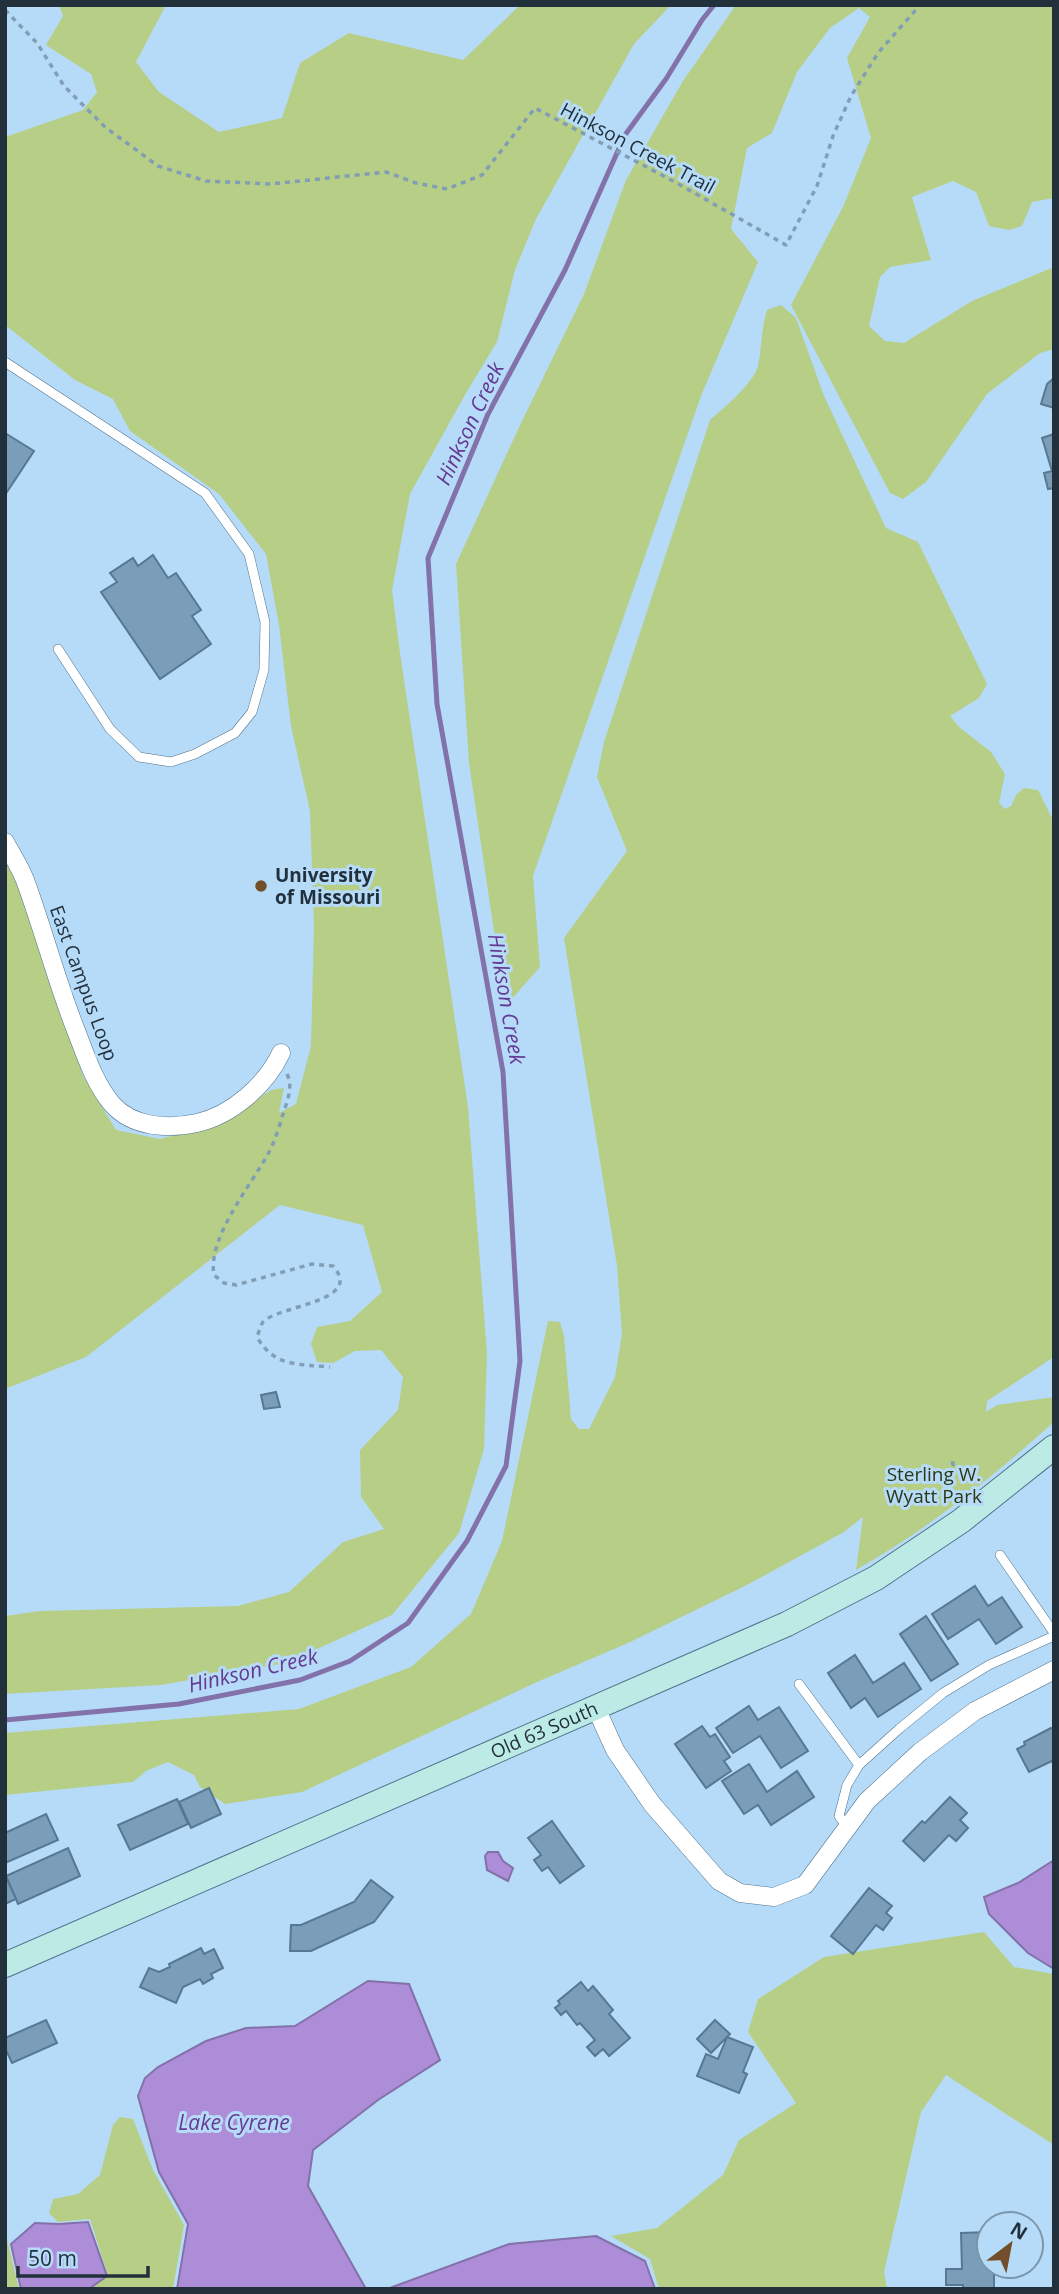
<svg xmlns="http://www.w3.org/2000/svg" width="1059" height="2294" viewBox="0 0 1059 2294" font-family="'Open Sans',sans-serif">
<rect width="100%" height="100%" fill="#b6dbf8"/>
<g fill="#b7ce87">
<path d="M59 5H166L136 62 159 92 219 132 282 118 300 63 349 33 463 60 520 5H671L634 44 536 219 515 270 497 342 466 393 410 494 392 590 400 653 468 1107 487 1353 484 1449 459 1533 392 1615 286 1663 161 1685 5 1694V1616L40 1611 238 1606 289 1592 343 1542 384 1529 361 1497 360 1450 398 1410 403 1377 381 1350 355 1351 333 1363 317 1362 311 1344 317 1327 350 1321 382 1292 363 1225 280 1205 86 1357 5 1389V855L20 880 83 1076 116 1130 160 1139 221 1123 271 1090 284 1088 279 1113 296 1104 311 1046 314 927 310 811 291 726 279 625 266 554 219 494 130 431 113 399 75 380 5 325V133L8 136 83 110 97 92 91 74 46 45 63 16Z"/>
<path d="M736 5H1054V198L1032 202 1022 226 1009 230 989 226 976 192 953 181 912 197 931 260 890 267 880 277 869 326 885 341 904 343 972 301 1054 267V349L1040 353 987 394 926 482 903 499 890 493 791 305 843 207 871 138 847 58 870 17 859 8 830 28 797 72 772 133 747 148 731 229 758 262 701 396 533 876 540 967 509 1002 503 992 469 763 456 564 521 423 584 294 626 180 683 81Z"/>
<path d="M781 305 796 318 824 396 886 528 918 542 987 684 979 698 950 716 959 727 991 752 1005 774 999 803 1005 809 1011 806 1016 795 1024 788 1038 790 1054 822V1357L987 1401 986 1412 997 1405 1054 1397V1422C990 1479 931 1527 856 1570L863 1517 844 1532 745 1586 628 1643 537 1682 302 1792 225 1804 200 1787 194 1775 168 1762 146 1771 133 1782 5 1795V1733L299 1709 411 1667 471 1614 502 1541 548 1321 560 1322 564 1336 571 1419 579 1429H589L615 1377 622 1334 617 1266 564 938 627 851 597 777 604 742 710 420C724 408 753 384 758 366 762 347 761 329 767 310Z"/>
<path d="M984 1932 1014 1967 1054 1974V2145L946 2075 921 2112 884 2272 887 2289H659L650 2259 611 2236 657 2228 723 2175 739 2140 796 2103 748 2032 758 1999 824 1957Z"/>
<path d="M120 2117 133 2119 153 2170 184 2225 173 2289H91L108 2276 90 2219 58 2222 49 2213 53 2199 78 2194 100 2175 113 2125Z"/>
<path d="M5 2231 19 2289H5Z"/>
</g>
<g fill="#ad8dd8" stroke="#8371a9" stroke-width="2">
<path d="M488 1852H498L503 1861 513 1868 508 1881 487 1870 485 1856Z"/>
<path d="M1054 1860V1969L1028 1953 989 1914 984 1897 1018 1883Z"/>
<path d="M368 1981 409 1984 440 2060 378 2100 313 2150 308 2186 366 2289H177L188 2224 159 2172 138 2096 145 2078 158 2067 206 2041 246 2028 295 2026Z"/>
<path d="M88 2222 107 2276 89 2289H21L11 2244 35 2223 59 2224Z"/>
<path d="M596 2236 645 2261 655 2289H387L509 2244Z"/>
</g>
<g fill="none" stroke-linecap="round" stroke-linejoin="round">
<path stroke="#8371a9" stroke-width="5" d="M5 1720 179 1704 300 1680 350 1661 408 1623 467 1541 506 1466 520 1361 503 1072 437 704 428 558 488 414 565 270 625 135 666 79 702 20 714 5"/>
</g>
<g fill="#7a9db9" stroke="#567892" stroke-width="2">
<path d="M1054 378V408L1041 404 1047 384Z"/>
<path d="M5 433 34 451 5 495Z"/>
<path d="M1054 434V488L1048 489 1044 473 1052 471 1042 438Z"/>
<path d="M153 555 168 578 176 573 201 610 192 616 211 644 160 679 101 592 117 582 110 573 133 558 138 566Z"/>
<path d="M276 1392 280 1407 264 1409 261 1395Z"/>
<path d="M975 1586 988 1606 1002 1597 1022 1627 996 1644 979 1619 948 1639 932 1614Z"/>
<path d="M926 1616 958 1664 931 1681 900 1634Z"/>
<path d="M855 1655 873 1683 904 1663 921 1689 878 1717 865 1698 851 1708 828 1673Z"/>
<path d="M749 1706 758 1720 779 1707 808 1751 781 1768 760 1736 733 1753 716 1728Z"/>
<path d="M702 1726 710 1737 715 1734 730 1757 724 1761 731 1771 706 1788 675 1744Z"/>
<path d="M1051 1728 1054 1730V1760L1029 1772 1017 1749 1025 1745 1024 1742Z"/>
<path d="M749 1764 767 1792 797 1771 814 1797 771 1825 758 1805 744 1814 722 1781Z"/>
<path d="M209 1788 221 1814 191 1828 179 1802Z"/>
<path d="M950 1797 967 1813 960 1820 968 1828 956 1841 949 1835 924 1861 903 1841 922 1821 925 1823Z"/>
<path d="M177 1799 188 1824 130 1850 118 1825Z"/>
<path d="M46 1814 58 1840 5 1863V1833Z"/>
<path d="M552 1821 584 1866 560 1883 548 1867 542 1871 534 1860 541 1855 528 1838Z"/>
<path d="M68 1848 80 1876 18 1904 6 1876Z"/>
<path d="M5 1875 16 1899 5 1904Z"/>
<path d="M371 1880 393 1897 374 1922 311 1951H290L291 1925H301L354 1902Z"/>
<path d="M869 1888 892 1906 886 1913 892 1918 883 1930 876 1925 853 1954 831 1936Z"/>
<path d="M201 1948 204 1954 214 1949 223 1968 211 1974 213 1978 203 1984 200 1979 183 1987 176 2003 140 1987 149 1968 159 1972 170 1967 169 1964Z"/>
<path d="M581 1982 588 1991 593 1986 613 2010 609 2014 630 2038 609 2056 603 2049 595 2056 587 2047 595 2040 580 2023 577 2025 566 2011 561 2015 555 2008 560 2004 558 2001Z"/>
<path d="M46 2020 57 2043 12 2063 5 2048V2038Z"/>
<path d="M715 2020 730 2034 711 2053 697 2039Z"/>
<path d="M727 2037 753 2047 743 2072 747 2074 739 2093 697 2076 706 2054 718 2059Z"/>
<path d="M989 2232V2266H994V2289H963V2285H946V2269H962L961 2233Z"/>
</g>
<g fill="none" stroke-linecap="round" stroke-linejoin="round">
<g stroke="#51738d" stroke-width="10">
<g id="service">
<path d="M5 362 205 493 249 554 265 622 264 670 252 712 235 733 195 754 171 762 139 757 110 729 58 649"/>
<path d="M1000 1555 1054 1633"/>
<path d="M799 1684 859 1765"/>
<path d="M848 1828 839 1816 847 1785 859 1765 899 1729 943 1693 989 1665 1054 1636"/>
</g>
</g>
<g stroke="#51738d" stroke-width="19">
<g id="minor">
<path d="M5 842C12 855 20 867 25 880 43 929 56 979 75 1028 85 1053 94 1083 112 1104 133 1128 169 1129 197 1123 232 1115 266 1085 281 1053"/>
<path d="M596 1708 615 1750 652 1804 719 1881 740 1893 774 1897 805 1885 867 1801 920 1752 975 1711 1054 1670"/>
</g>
</g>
<g stroke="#51738d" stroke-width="26">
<g id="secondary">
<path id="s1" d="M5 1965 787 1624 876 1578 961 1521 1054 1447"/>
</g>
</g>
<g stroke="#819eb5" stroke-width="3.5" stroke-dasharray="5 5" stroke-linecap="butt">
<path d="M5 10 37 43 64 86 105 127 158 166 206 181 271 184 386 172 416 183 447 189 482 175 535 108 675 182 786 245 817 186 833 136 851 96 878 53 920 5"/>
<path d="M287 1074C293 1086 288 1099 284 1111 280 1124 276 1139 269 1152 252 1184 207 1238 214 1275L224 1283 236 1285 312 1264 333 1266C365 1302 279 1305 263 1322 260 1326 259 1332 257 1337 274 1367 298 1364 330 1367"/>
<path d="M944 1483 945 1474 953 1465 952 1456"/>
</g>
<use href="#service" stroke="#fff" stroke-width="9"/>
<use href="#minor" stroke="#fff" stroke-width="18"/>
<use href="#secondary" stroke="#bcebe6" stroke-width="24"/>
</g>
<circle fill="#734e2a" stroke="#b6dbf8" stroke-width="2.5" cx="261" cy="886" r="7"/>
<g text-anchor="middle" stroke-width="6" stroke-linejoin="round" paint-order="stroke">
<g font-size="19" fill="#22303c" stroke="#b6dbf8">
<text transform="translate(638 148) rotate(28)" y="7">Hinkson Creek Trail</text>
<text transform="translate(84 983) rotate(70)" y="7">East Campus Loop</text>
<text dy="7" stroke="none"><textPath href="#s1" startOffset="588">Old 63 South</textPath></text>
</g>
<g font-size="19" font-weight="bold" fill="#22303c" stroke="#b6dbf8" text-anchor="start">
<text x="275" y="882">University<tspan x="275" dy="22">of Missouri</tspan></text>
</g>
<g font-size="19" fill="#2d3714" stroke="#b6dbf8">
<text x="934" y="1481">Sterling W.<tspan x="934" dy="22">Wyatt Park</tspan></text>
</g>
<g font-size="21" font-style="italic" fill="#643a93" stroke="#b6dbf8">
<text transform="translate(470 424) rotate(-65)" y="7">Hinkson Creek</text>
<text transform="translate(506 999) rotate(80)" y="7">Hinkson Creek</text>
<text transform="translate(253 1671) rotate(-13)" y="7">Hinkson Creek</text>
<text x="234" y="2130">Lake Cyrene</text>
</g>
</g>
<rect width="1059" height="2294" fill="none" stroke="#22303c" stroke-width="14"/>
<g transform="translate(1010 2245) rotate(32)"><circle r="33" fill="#b6dbf8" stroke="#7b97ad" stroke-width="2"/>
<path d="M0-5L12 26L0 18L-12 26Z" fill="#734e2a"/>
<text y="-10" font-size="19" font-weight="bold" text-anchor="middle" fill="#22303c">N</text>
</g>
<path d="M18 2266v10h130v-10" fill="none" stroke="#22303c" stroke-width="3.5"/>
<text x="28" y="2266" font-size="21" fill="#22303c" stroke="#b6dbf8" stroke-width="5" paint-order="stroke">50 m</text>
</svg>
